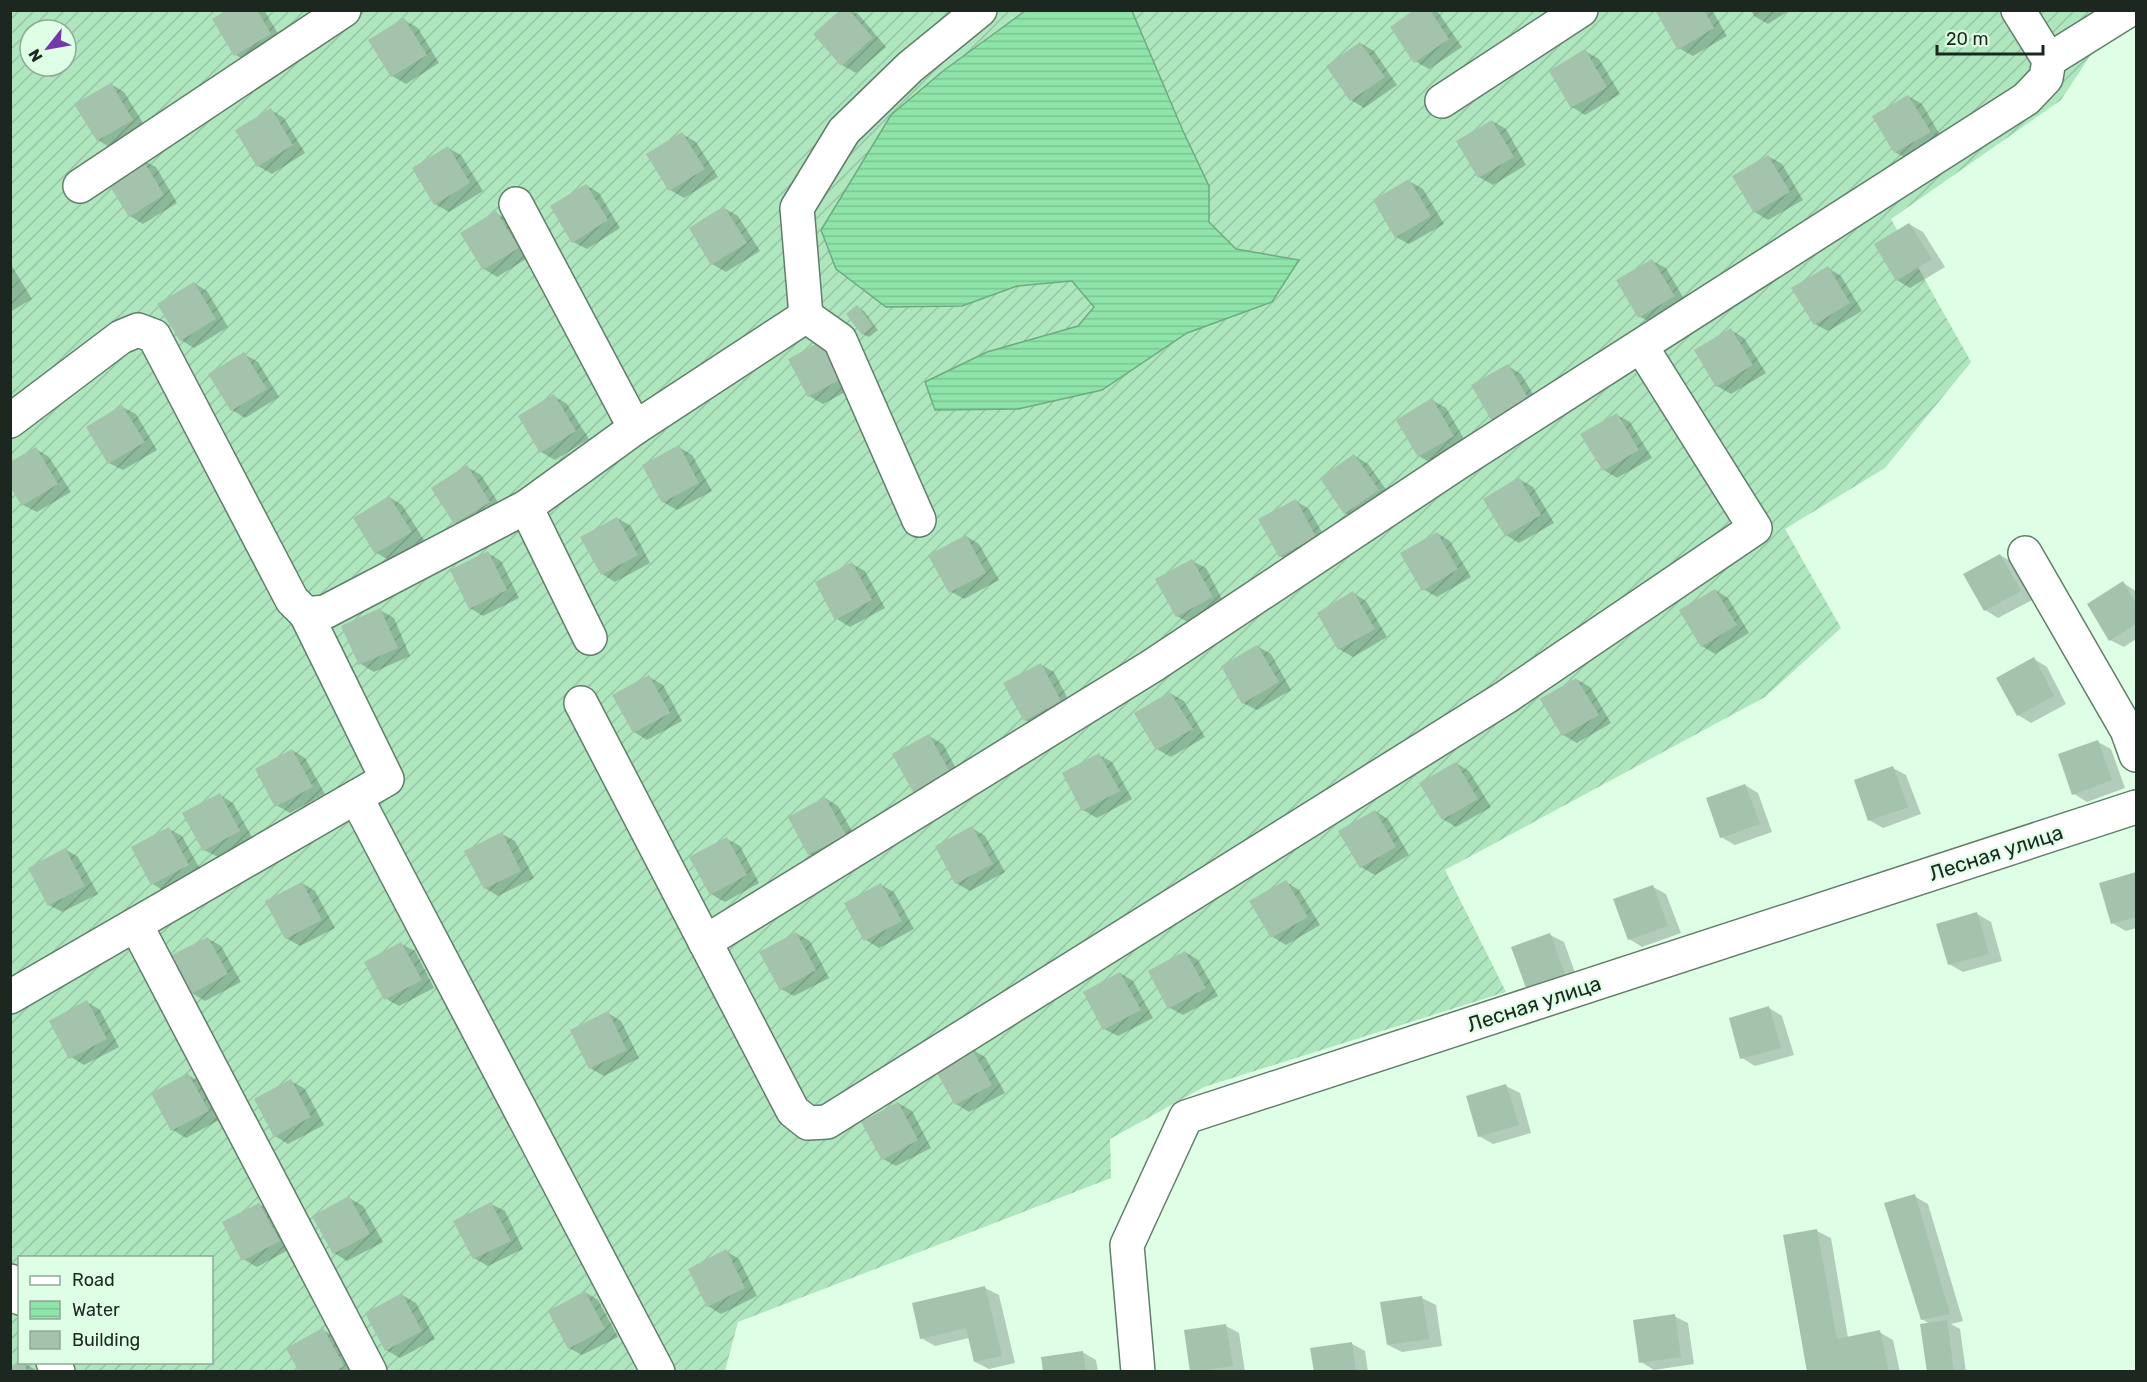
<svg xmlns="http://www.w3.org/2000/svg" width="2147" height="1382" viewBox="0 0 2147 1382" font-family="Rubik,sans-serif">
<defs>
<pattern id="garden-furrows" width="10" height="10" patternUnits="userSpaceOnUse" patternTransform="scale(1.5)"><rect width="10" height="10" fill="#aee6be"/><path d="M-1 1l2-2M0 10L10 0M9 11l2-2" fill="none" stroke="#95c5a3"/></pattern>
<pattern id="water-rules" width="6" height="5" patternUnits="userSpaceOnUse" patternTransform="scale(1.5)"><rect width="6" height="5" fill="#8fe4a9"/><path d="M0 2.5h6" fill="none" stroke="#7bc491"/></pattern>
</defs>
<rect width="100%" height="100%" fill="#deffe6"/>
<path fill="url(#garden-furrows)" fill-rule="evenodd" d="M2136 10V23L2090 56 2061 100 1891 219 1971 362 1885 468 1785 529 1841 628 1765 697 1445 870 1506 992 1204 1087 1110 1139 1111 1178 738 1322 725 1371 11 1372 10 11ZM30 30H66V66H30ZM20 1258H212V1362H20Z"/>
<path fill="url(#water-rules)" stroke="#6cac80" stroke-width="1.5" d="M1025 11H1132L1183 131 1209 186V222L1236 249 1299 260 1272 302 1187 333 1102 390 1018 409 935 410 925 382 987 352 1078 326 1094 307 1072 281 1017 286 962 306 886 307 836 269 821 230 891 115 943 71Z"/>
<g fill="#0003">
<path d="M229 10H264L283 42 249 63 236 55Z"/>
<path d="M842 10H851L859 15 886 47 856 73 842 65 815 34Z"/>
<path d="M1416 10H1435L1438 12 1462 47 1429 69 1415 61Z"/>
<path d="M1663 10H1712L1727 36 1693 56 1679 48Z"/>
<path d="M1751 10H1790L1768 24 1754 16Z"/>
<path d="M404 20 418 28 439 63 406 84 392 76Z"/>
<path d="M1360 43 1374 51 1397 85 1364 108 1351 100Z"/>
<path d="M1585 51 1599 59 1620 94 1585 115 1572 107Z"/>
<path d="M111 84 124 92 146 128 111 148 98 140Z"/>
<path d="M1908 96 1922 104 1943 140 1909 160 1895 152Z"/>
<path d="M271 110 284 118 305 153 272 174 258 166 237 131Z"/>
<path d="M1492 121 1506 129 1526 165 1493 185 1479 177Z"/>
<path d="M682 134 696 142 718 177 684 198 670 190Z"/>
<path d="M448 148 461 155 483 191 449 212 435 204Z"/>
<path d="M1768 156 1782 164 1803 200 1768 220 1755 212Z"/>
<path d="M142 160 156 167 177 203 143 224 130 216Z"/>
<path d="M1409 181 1423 189 1444 224 1409 244 1396 237Z"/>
<path d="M586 185 599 193 620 228 587 249 573 242Z"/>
<path d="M724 208 738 216 760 251 726 272 712 264Z"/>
<path d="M496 213 510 221 531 256 497 277 484 269Z"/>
<path d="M1909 224 1923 232 1945 267 1910 288 1897 280Z"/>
<path d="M1652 261 1666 268 1687 304 1653 324 1639 316Z"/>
<path d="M10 263 32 299 10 312Z"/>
<path d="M1828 268 1841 276 1862 311 1828 331 1815 324Z"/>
<path d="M194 283 207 291 228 327 194 348 181 340Z"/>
<path d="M857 307 864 311 878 330 869 337 863 334Z"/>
<path d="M1731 330 1744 338 1766 373 1731 394 1717 386Z"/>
<path d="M244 354 258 362 279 397 245 418 232 410Z"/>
<path d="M790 360 858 385 823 404 809 396Z"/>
<path d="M1508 366 1521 374 1542 409 1508 429Z"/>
<path d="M554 396 567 404 589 439 555 460 541 452 520 417Z"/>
<path d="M1432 400 1446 408 1467 444 1432 464 1419 456Z"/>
<path d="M122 407 136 414 157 450 123 470 109 463Z"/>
<path d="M1617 415 1630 422 1652 458 1617 478 1604 470Z"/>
<path d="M679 447 692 455 712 491 677 510 663 502Z"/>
<path d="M36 449 49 457 71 492 37 512 23 505Z"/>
<path d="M1355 456 1368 464 1392 498 1359 520 1345 513Z"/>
<path d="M467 467 481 475 503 510 469 531 455 523Z"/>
<path d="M1519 479 1533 487 1554 523 1519 543 1506 535Z"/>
<path d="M389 497 402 505 424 540 390 561 377 553 355 518Z"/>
<path d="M1296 501 1309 509 1329 545 1294 564 1280 556Z"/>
<path d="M617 518 631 526 650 563 615 582 602 574Z"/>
<path d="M1437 533 1450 541 1471 577 1437 597 1423 589Z"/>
<path d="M966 536 979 544 999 580 964 599 950 591Z"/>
<path d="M488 553 501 561 519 598 483 616 470 608Z"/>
<path d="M2000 555 2014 563 2034 599 1998 618 1985 610Z"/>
<path d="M1192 561 1206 568 1225 605 1191 624 1177 616Z"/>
<path d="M852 564 865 571 885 608 850 627 837 619Z"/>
<path d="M2123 583 2136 591V639L2124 647 2110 640Z"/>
<path d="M1715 590 1728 598 1749 633 1715 654 1702 646Z"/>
<path d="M1353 593 1366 601 1387 637 1353 657 1339 649Z"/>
<path d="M380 610 394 618 410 656 374 672 361 664 343 627Z"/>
<path d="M1257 646 1271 654 1291 690 1257 710 1243 703Z"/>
<path d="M2034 659 2047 667 2066 704 2031 723 2018 715Z"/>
<path d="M1041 665 1054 672 1073 709 1039 728 1025 720Z"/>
<path d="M649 677 663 685 682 721 647 740 634 732Z"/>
<path d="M1576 679 1590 687 1611 723 1577 743 1563 735Z"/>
<path d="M1170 693 1184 701 1205 737 1171 757 1157 749Z"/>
<path d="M929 736 943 744 962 780 927 799 914 791Z"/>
<path d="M2098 742 2111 749 2125 788 2087 802 2074 794Z"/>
<path d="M292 750 305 758 325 794 290 813 276 805Z"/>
<path d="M1099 755 1112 762 1132 799 1097 818 1083 810Z"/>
<path d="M1456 763 1469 771 1491 807 1456 827 1443 819Z"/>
<path d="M1893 768 1906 775 1921 814 1883 828 1869 820Z"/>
<path d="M1745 785 1758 793 1772 832 1735 845 1721 837Z"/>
<path d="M220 795 233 803 253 839 218 857 204 850Z"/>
<path d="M825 798 838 806 858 842 823 862 810 854Z"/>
<path d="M1375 811 1388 819 1409 855 1375 875 1361 867Z"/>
<path d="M972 828 985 836 1005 872 970 891 956 883Z"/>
<path d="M169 829 182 836 202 873 166 892 153 884Z"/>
<path d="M502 834 515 841 534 878 498 896 485 888Z"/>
<path d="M727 839 740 846 759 883 725 902 711 894Z"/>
<path d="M65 849 78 857 98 894 62 912 49 905Z"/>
<path d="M2136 874V928L2126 931 2112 923 2101 884Z"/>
<path d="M1286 882 1299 890 1320 925 1286 945 1273 937 1251 902Z"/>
<path d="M302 883 315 891 335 928 300 946 286 938Z"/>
<path d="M881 885 894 892 914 929 879 948 866 940Z"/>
<path d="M1653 887 1666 894 1681 933 1642 947 1629 939Z"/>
<path d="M1977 914 1991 922 2002 961 1963 972 1949 964Z"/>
<path d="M796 933 810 941 829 978 794 996 781 989Z"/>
<path d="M1550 935 1564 942 1578 981 1540 994 1527 987Z"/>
<path d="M207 938 221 946 241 982 205 1001 192 993Z"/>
<path d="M401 944 415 951 434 988 399 1006 385 998Z"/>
<path d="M1185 952 1198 960 1218 996 1183 1015 1170 1008Z"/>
<path d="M1120 973 1133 981 1153 1018 1118 1036 1104 1029Z"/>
<path d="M87 1002 100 1010 119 1047 84 1065 71 1057Z"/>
<path d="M1769 1008 1782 1016 1794 1055 1755 1066 1742 1058Z"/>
<path d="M608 1013 621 1021 639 1058 604 1076 590 1068Z"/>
<path d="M971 1049 985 1057 1005 1093 969 1112 956 1104Z"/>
<path d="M188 1075 202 1083 221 1119 186 1138 173 1130Z"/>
<path d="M291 1081 305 1089 324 1125 288 1144 275 1136Z"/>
<path d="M1506 1086 1520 1093 1531 1133 1493 1144 1479 1136Z"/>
<path d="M898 1103 912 1111 931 1148 896 1166 883 1159Z"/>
<path d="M1914 1196 1928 1204 1963 1321 1951 1324 1960 1329 1966 1372H1929L1930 1324 1922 1319Z"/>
<path d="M349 1198 363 1206 383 1242 347 1261 334 1253Z"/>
<path d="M259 1204 272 1212 292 1248 257 1267 243 1259Z"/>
<path d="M491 1204 505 1211 523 1249 488 1266 474 1258Z"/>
<path d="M1817 1231 1831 1238 1848 1338 1879 1332 1893 1340 1900 1372H1809Z"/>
<path d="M726 1251 739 1259 757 1296 721 1314 708 1306Z"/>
<path d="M985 1288 999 1295 1015 1363 989 1369 975 1362 969 1338 935 1346 921 1338Z"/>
<path d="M585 1292 598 1300 618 1337 582 1355 569 1348Z"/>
<path d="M402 1295 416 1303 435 1339 400 1358 386 1350Z"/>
<path d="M1422 1298 1436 1305 1442 1346 1402 1352 1388 1345Z"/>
<path d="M1674 1316 1688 1323 1694 1364 1654 1370 1641 1362Z"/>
<path d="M1226 1326 1239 1333 1245 1372H1192Z"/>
<path d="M323 1330 337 1338 355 1372H300Z"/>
<path d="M1352 1344 1365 1351 1368 1372H1315Z"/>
<path d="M1082 1352 1096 1360 1098 1372H1044Z"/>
<path d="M22 1362 36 1370V1372H10Z"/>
</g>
<g fill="#a4c3ac">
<path d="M226 10H257L271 34 234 56 212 19Z"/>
<path d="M840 10H849L873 38 841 66 813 34Z"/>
<path d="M1414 10H1430L1449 39 1414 63 1390 27Z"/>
<path d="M1660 10H1704L1714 28 1678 50 1656 12Z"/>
<path d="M404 18 427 55 391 77 368 40Z"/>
<path d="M1360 42 1385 77 1350 101 1326 66Z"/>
<path d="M1585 49 1607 87 1571 108 1549 71Z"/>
<path d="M111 83 133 120 97 141 74 104Z"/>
<path d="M1908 95 1931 132 1894 153 1872 116Z"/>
<path d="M271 108 293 145 257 167 235 130Z"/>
<path d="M1492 120 1514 157 1478 178 1456 141Z"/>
<path d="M682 132 705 169 669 191 646 154Z"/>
<path d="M448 146 470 183 434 205 412 168Z"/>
<path d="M1768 155 1790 192 1754 213 1732 176Z"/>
<path d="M142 158 164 195 129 217 106 180Z"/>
<path d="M1409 179 1431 216 1395 238 1373 200Z"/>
<path d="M586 184 608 220 572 243 550 206Z"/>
<path d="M724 206 747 243 711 265 689 228Z"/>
<path d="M496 211 519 248 483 270 460 233Z"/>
<path d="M1909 223 1932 259 1896 281 1874 244Z"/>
<path d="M1652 259 1675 296 1638 318 1616 280Z"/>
<path d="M1828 266 1850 303 1814 325 1791 288Z"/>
<path d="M194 282 216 319 180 341 157 304Z"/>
<path d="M857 305 873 326 862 335 846 314Z"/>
<path d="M1731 328 1753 365 1716 387 1694 350Z"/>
<path d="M825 339 845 377 808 397 788 359Z"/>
<path d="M244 352 267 389 231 411 208 374Z"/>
<path d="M1508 364 1530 401 1493 423 1471 385Z"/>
<path d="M554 394 576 431 540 453 518 416Z"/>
<path d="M1432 398 1454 436 1418 457 1396 420Z"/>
<path d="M122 405 145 442 108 464 86 427Z"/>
<path d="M1617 413 1639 450 1603 471 1580 434Z"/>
<path d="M679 445 699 483 662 503 642 465Z"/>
<path d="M36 447 58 484 22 506 10 487V462Z"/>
<path d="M1354 454 1379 490 1344 514 1320 478Z"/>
<path d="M467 465 490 502 454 524 431 488Z"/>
<path d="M1519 477 1541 515 1505 536 1483 499Z"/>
<path d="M389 496 412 532 375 554 353 518Z"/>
<path d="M1296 499 1316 537 1279 557 1258 519Z"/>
<path d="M617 517 638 555 601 575 580 537Z"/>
<path d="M1437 532 1458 569 1422 591 1400 553Z"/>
<path d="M966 535 986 573 949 593 928 555Z"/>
<path d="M488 551 507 590 469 609 450 570Z"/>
<path d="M2000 554 2021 591 1984 611 1963 574Z"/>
<path d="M1192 559 1213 597 1176 617 1155 579Z"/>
<path d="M852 562 872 600 835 620 815 582Z"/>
<path d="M2123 581 2136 604V624L2109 641 2087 604Z"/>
<path d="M1715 589 1737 625 1701 647 1679 610Z"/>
<path d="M1353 591 1375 629 1338 650 1317 613Z"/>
<path d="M380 608 398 648 359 665 341 626Z"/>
<path d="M1257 645 1279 682 1242 704 1221 666Z"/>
<path d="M2034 657 2054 696 2017 716 1996 678Z"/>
<path d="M1041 663 1061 701 1024 721 1003 683Z"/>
<path d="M649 675 670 713 633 733 612 695Z"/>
<path d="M1576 678 1599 715 1562 736 1540 699Z"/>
<path d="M1170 692 1193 729 1156 750 1134 713Z"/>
<path d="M929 734 950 772 913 792 892 754Z"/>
<path d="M2098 740 2112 780 2072 795 2058 754Z"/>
<path d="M292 749 313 787 275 807 255 769Z"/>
<path d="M1099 753 1120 791 1082 811 1062 773Z"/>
<path d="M1456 762 1478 799 1442 820 1419 783Z"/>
<path d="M1893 766 1908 807 1868 821 1854 780Z"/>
<path d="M1745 784 1760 824 1720 838 1706 798Z"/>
<path d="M220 793 240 831 203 851 182 813Z"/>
<path d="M825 797 846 835 808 855 788 817Z"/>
<path d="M1375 810 1396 847 1360 868 1338 831Z"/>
<path d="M972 826 993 864 955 884 935 846Z"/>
<path d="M169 827 189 865 151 885 131 847Z"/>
<path d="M502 832 521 871 484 889 464 851Z"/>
<path d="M727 837 747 875 710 895 689 857Z"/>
<path d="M65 848 85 886 48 906 28 868Z"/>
<path d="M2136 872V917L2111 924 2099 883Z"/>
<path d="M1286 880 1308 917 1271 938 1249 901Z"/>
<path d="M302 882 322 920 285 939 265 901Z"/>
<path d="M881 883 902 921 864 941 844 903Z"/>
<path d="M1653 885 1668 926 1628 940 1613 899Z"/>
<path d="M1977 912 1989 954 1948 965 1936 924Z"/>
<path d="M796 932 816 970 780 990 759 952Z"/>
<path d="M1550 933 1565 974 1526 988 1511 947Z"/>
<path d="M208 937 228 974 191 994 170 956Z"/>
<path d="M401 942 422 980 384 1000 364 962Z"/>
<path d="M1185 951 1206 988 1168 1009 1148 971Z"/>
<path d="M1120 972 1141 1010 1103 1030 1083 992Z"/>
<path d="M87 1000 107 1039 69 1059 49 1021Z"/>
<path d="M1769 1006 1781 1048 1740 1059 1729 1018Z"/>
<path d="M608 1011 627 1050 589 1069 570 1030Z"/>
<path d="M971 1047 992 1085 955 1105 934 1068Z"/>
<path d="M188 1073 209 1111 171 1131 151 1093Z"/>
<path d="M291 1079 311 1117 274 1137 254 1099Z"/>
<path d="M1506 1084 1519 1125 1478 1137 1466 1096Z"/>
<path d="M898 1102 918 1140 882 1160 861 1122Z"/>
<path d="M1915 1194 1950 1314 1921 1320 1884 1203Z"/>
<path d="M349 1196 370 1234 333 1254 312 1216Z"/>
<path d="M491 1202 511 1241 473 1259 453 1221Z"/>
<path d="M259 1203 280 1241 242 1261 222 1222Z"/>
<path d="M1817 1229 1837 1339 1880 1330 1889 1372H1807L1783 1235Z"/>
<path d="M726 1249 745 1288 707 1307 688 1269Z"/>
<path d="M985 1286 1002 1356 974 1362 966 1328 920 1339 912 1303Z"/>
<path d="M585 1291 605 1329 568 1349 548 1311Z"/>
<path d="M402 1293 422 1331 385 1351 365 1313Z"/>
<path d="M1422 1296 1429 1339 1387 1345 1380 1302Z"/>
<path d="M1675 1314 1681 1357 1639 1363 1633 1320Z"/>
<path d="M1947 1320 1954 1372H1927L1920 1324Z"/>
<path d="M1226 1324 1233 1366 1190 1372 1184 1330Z"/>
<path d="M323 1328 344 1366 334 1372H299L286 1348Z"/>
<path d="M1352 1342 1356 1372H1314L1310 1348Z"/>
<path d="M1083 1351 1086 1372H1043L1041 1357Z"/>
<path d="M19 1362H23L28 1372H10V1367Z"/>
</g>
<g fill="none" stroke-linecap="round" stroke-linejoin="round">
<g stroke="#607e69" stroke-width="36">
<g id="minor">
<path d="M2049 60 2129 10"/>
<path d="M1442 101 1581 10"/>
<path d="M80 186 344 10"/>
<path d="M516 204 635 428"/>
<path d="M806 316 797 208 844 131 910 67 980 10"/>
<path d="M806 316 840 340 919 520"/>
<path d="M10 421 121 337 138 330 154 336 292 600 306 614 325 612 526 507 635 428 806 316"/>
<path d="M526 507 590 638"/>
<path d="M2025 553 2127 730 2136 755"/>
<path d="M581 703 793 1111 808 1123 827 1122 1506 697 1755 528 1641 346"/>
<path d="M356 797 658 1372"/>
<path d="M136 925 370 1372"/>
<path d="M705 942 1152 666 1456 464 2026 99 2046 78 2049 60 2018 10"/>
<path d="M10 997 387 779 306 614"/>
<path d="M10 1281 20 1298"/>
<path d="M53 1362 58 1372"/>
<path d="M1138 1372 1127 1245 1186 1117 2136 807"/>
</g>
</g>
<use href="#minor" stroke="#fff" stroke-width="33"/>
</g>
<g text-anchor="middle" stroke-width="4.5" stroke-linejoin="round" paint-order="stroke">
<g font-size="21" fill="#1c281f" stroke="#deffe6">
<text transform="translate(1996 853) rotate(-18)" y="7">Лесная улица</text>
<text transform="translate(1534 1004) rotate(-18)" y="7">Лесная улица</text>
</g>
</g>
<rect width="2147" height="1382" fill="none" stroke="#1c281f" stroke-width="24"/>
<rect x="18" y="1256" width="195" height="108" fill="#deffe6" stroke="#90a996" stroke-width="1.5"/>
<rect x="30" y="1276" width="30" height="9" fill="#ffffff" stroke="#90a996" stroke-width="1.5"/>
<text x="72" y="1286" font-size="18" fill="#1c281f">Road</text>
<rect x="30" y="1301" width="30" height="18" fill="url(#water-rules)" stroke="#90a996" stroke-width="1.5"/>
<text x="72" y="1316" font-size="18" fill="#1c281f">Water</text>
<rect x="30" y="1331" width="30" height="18" fill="#a4c3ac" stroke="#90a996" stroke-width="1.5"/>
<text x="72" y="1346" font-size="18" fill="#1c281f">Building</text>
<g transform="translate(48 48) rotate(239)"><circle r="28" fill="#deffe6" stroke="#90a996" stroke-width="1.5"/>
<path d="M0-4.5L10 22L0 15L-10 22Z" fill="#7438ae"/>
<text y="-9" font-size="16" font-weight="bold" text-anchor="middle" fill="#1c281f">N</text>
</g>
<path d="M1937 45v9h106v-9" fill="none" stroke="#1c281f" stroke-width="3"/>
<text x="1946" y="45" font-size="18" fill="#1c281f" stroke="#deffe6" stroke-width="4.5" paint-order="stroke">20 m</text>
</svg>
